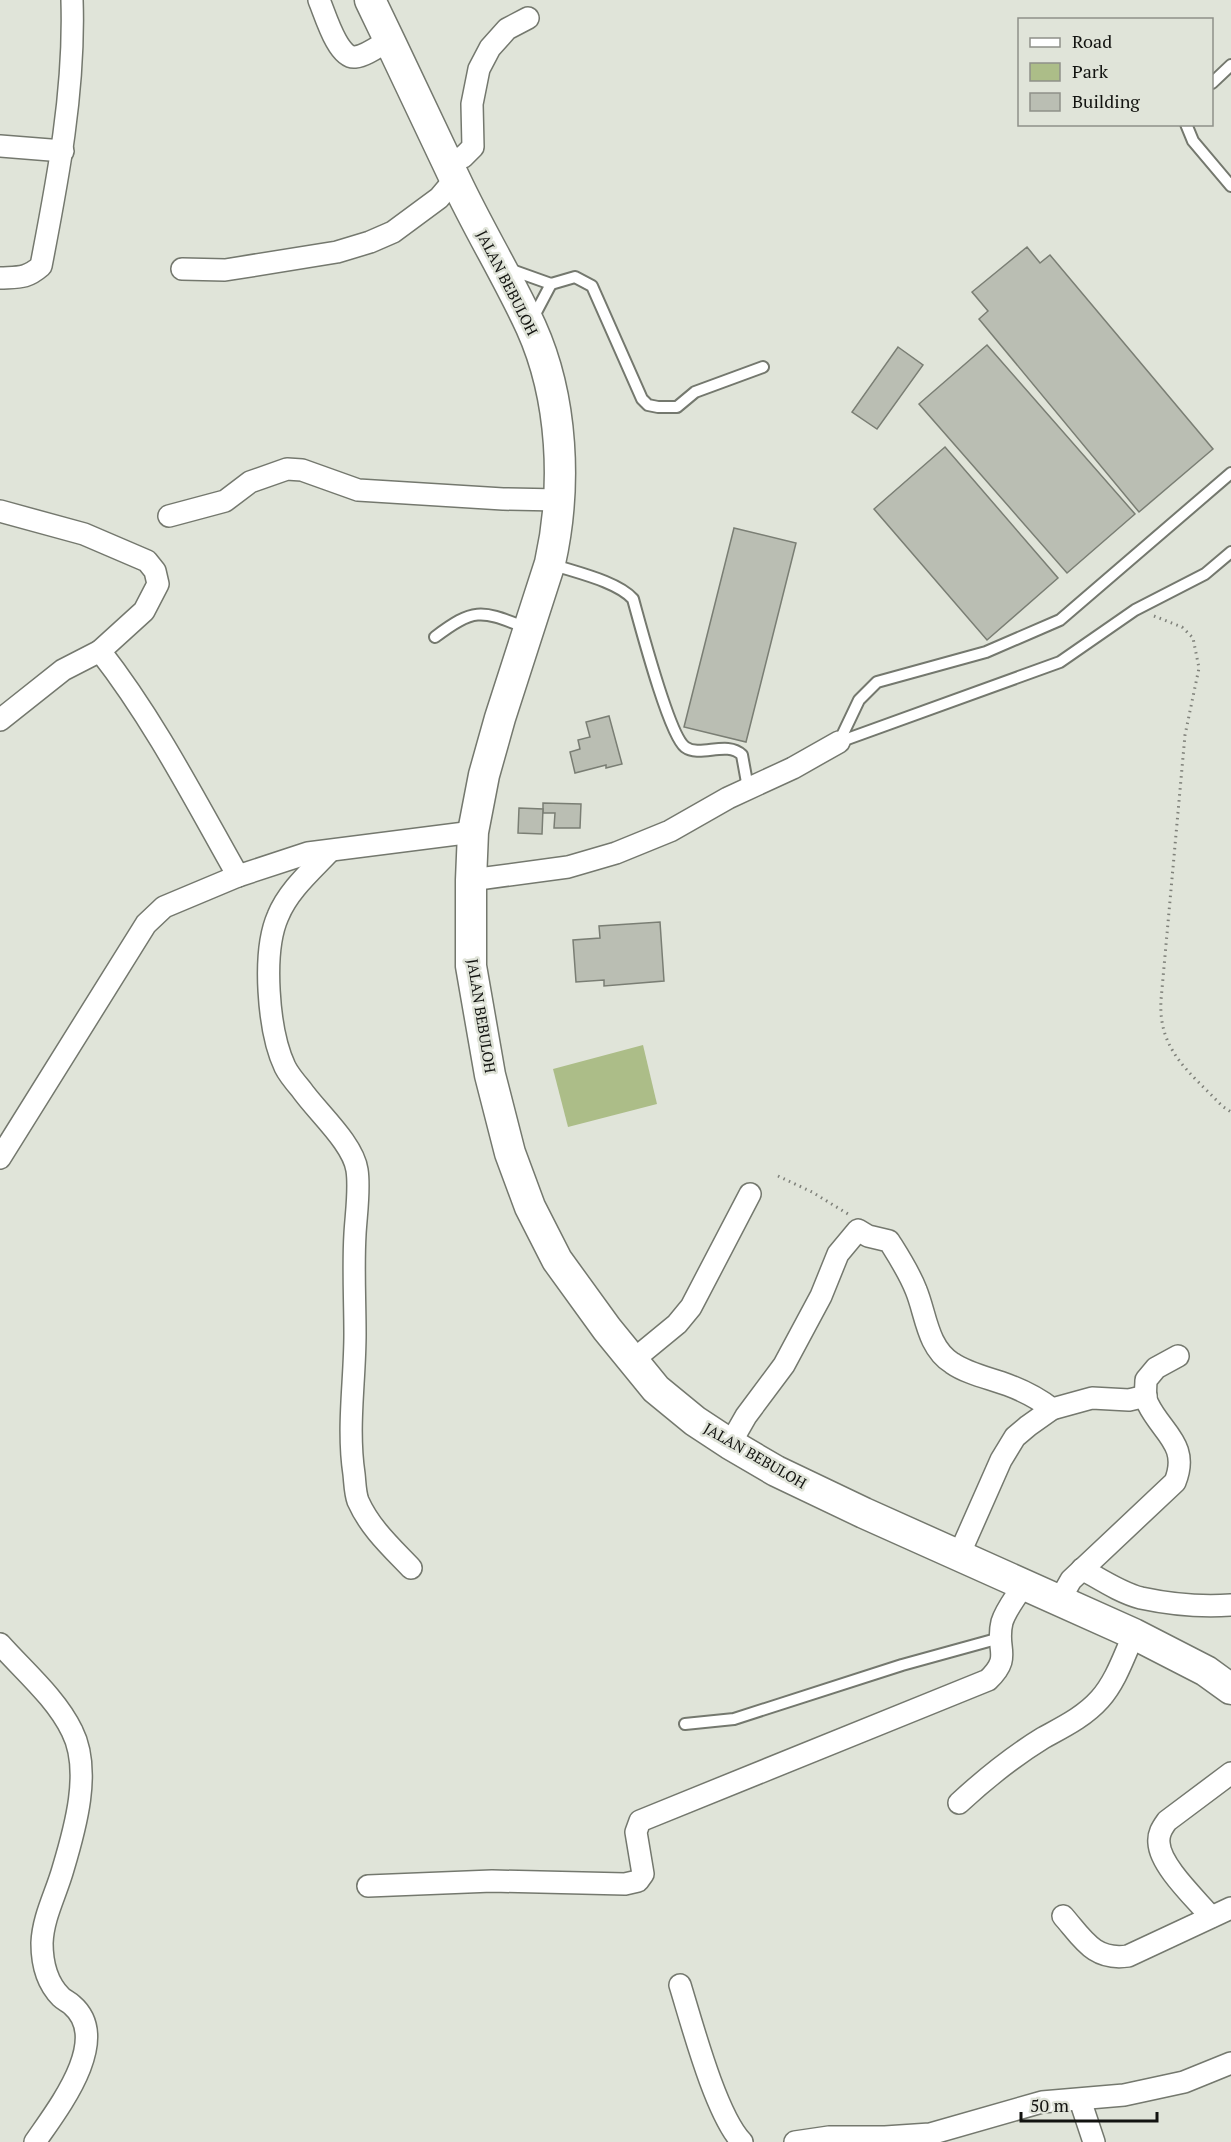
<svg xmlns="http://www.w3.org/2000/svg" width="1231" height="2142" viewBox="0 0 1231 2142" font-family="'PT Serif',serif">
<rect width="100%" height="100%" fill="#e0e4d9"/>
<path fill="#acbd88" d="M643 1045 657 1104 568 1127 553 1069Z"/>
<g fill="#babeb3" stroke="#7a7e74" stroke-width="1.5">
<path d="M1027 247 1040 263 1050 255 1213 449 1139 512 979 319 988 311 972 292Z"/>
<path d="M987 345 1135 514 1067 573 919 404Z"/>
<path d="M898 347 923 365 877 429 852 412Z"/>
<path d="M945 447 1058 578 987 640 874 509Z"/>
<path d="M734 528 796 543 746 742 684 727Z"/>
<path d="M609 716 622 764 606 768V765L575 773 570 752 580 749 578 740 590 737 586 722Z"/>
<path d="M543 803 581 804 580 828H554L555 813H543Z"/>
<path d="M519 808 543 809 542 834 518 833Z"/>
<path d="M660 922 664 981 604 986V980L576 982 573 940 600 938 599 926Z"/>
</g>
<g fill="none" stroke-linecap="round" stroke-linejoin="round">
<g stroke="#74786e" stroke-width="14">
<g id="service">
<path d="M1212 83 1231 65"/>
<path d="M1186 124 1193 141 1231 186"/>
<path d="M509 269 551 284 575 277 592 286 642 399 648 405 658 407H677L695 392 763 367"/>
<path d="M533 318 551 284"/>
<path d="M551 564C574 572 617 581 633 599 640 624 669 735 685 747 700 758 727 740 742 755L748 788"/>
<path d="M435 637C476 606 482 611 527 628"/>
<path d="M839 742 859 700 877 682 986 652 1060 620 1231 473"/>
<path d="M839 742 1060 662 1135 610 1205 574 1231 552"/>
<path d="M685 1724 734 1719 902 1665 1000 1638"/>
</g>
</g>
<g stroke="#74786e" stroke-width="24">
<g id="minor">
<path d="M319 0C325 14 338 59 355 57 366 56 380 45 389 40"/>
<path d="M0 146 63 151"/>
<path d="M448 161 463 157 473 147 472 104 479 69 490 48 507 29 528 18"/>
<path d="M182 269 225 270 337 252 370 242 393 232 439 198 455 179"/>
<path d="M0 278C19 277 26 279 41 266 58 178 75 90 72 0"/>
<path d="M0 511 84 534 147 561 155 571 158 584 144 611 100 651"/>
<path d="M169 516 225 501 250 482 287 469 302 470 358 490 503 499 559 500"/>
<path d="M0 720 63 670 100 651C154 720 195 800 238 876"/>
<path d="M329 852C311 871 288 891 278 916 262 952 268 1031 285 1067 289 1075 295 1082 301 1089 317 1112 353 1143 357 1170 360 1189 356 1215 355 1234 353 1267 355 1300 355 1334 355 1381 347 1427 354 1474 355 1483 355 1493 358 1501 370 1528 391 1547 411 1568"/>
<path d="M471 880 568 867 616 853 670 831 728 798 793 768 839 742"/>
<path d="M0 1158 146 924 164 907 238 876 308 853 473 832"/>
<path d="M632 1361 677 1324 691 1307 750 1194"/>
<path d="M730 1444 746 1416 784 1365 821 1296 838 1254 858 1230 868 1236 889 1241C899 1257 909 1272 916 1290 926 1314 927 1347 952 1363 968 1374 989 1378 1008 1385 1024 1391 1038 1398 1052 1409"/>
<path d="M959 1555 1001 1460 1015 1437 1028 1426 1052 1409 1092 1398 1129 1400 1146 1396"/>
<path d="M1082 1569C1100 1579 1121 1593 1141 1598 1169 1604 1203 1607 1231 1605"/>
<path d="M1059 1601 1071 1580 1175 1482C1190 1445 1162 1433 1148 1404 1144 1397 1146 1388 1146 1380L1156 1368 1178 1356"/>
<path d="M0 1644C24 1671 56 1698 72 1731 92 1770 75 1829 63 1869 56 1894 43 1917 42 1943 42 1962 47 1983 61 1997 64 2000 69 2002 72 2005 113 2040 56 2111 35 2142"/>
<path d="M959 1803C985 1779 1012 1757 1043 1738 1063 1727 1084 1717 1100 1699 1116 1681 1124 1656 1134 1634"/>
<path d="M368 1886 492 1881 625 1884 638 1881 643 1874 636 1832 640 1821 988 1680C1013 1656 995 1650 1002 1622 1006 1609 1017 1596 1024 1584"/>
<path d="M1063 1916C1083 1939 1094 1961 1128 1956L1231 1908"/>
<path d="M1211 1917C1197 1900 1160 1866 1159 1843 1158 1834 1162 1828 1167 1821L1231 1773"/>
<path d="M680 1985C692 2024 716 2115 742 2142"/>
<path d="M1080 2100 1094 2142"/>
<path d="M795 2142 829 2137H885L930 2134 1042 2102 1124 2095 1184 2082 1231 2063"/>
</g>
</g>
<g stroke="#74786e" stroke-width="33">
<path id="secondary" d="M370 0C399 60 427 120 456 181 479 230 508 277 531 327 563 398 567 487 550 563L500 718 484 775 473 832 471 880V966L490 1075 510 1153 530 1207 557 1260 607 1329 656 1389 695 1421 730 1444 776 1471 864 1513 1134 1634 1206 1671 1231 1689"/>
</g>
<g stroke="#7f817a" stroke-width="3" stroke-dasharray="1.5 4.5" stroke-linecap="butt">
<path d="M1154 616 1182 627 1193 638 1199 668 1185 735 1161 1000C1158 1051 1190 1072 1222 1106L1231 1112"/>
<path d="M778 1176 812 1192 848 1214"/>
</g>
<use href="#service" stroke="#fff" stroke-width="10"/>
<use href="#minor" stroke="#fff" stroke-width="21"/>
<use href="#secondary" stroke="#fff" stroke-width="30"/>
</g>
<g text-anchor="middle" stroke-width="5" stroke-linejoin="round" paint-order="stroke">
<g font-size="15" fill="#121310" stroke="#e0e4d9">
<text transform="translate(507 283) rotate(63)" y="5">JALAN BEBULOH</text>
<text transform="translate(481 1016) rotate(81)" y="5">JALAN BEBULOH</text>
<text transform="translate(755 1456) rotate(30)" y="5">JALAN BEBULOH</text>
</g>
</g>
<rect x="1018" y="18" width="195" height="108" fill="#e0e4d9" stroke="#8e9089" stroke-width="1.5"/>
<rect x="1030" y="38" width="30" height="9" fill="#ffffff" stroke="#8e9089" stroke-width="1.5"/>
<text x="1072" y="48" font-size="18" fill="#121310">Road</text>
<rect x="1030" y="63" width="30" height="18" fill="#acbd88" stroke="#8e9089" stroke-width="1.5"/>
<text x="1072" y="78" font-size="18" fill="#121310">Park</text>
<rect x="1030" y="93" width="30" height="18" fill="#babeb3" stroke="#8e9089" stroke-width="1.5"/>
<text x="1072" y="108" font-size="18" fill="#121310">Building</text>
<path d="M1021 2112v9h136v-9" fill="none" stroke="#121310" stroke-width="3"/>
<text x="1030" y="2112" font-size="18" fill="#121310" stroke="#e0e4d9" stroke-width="4.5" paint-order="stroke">50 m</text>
</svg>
